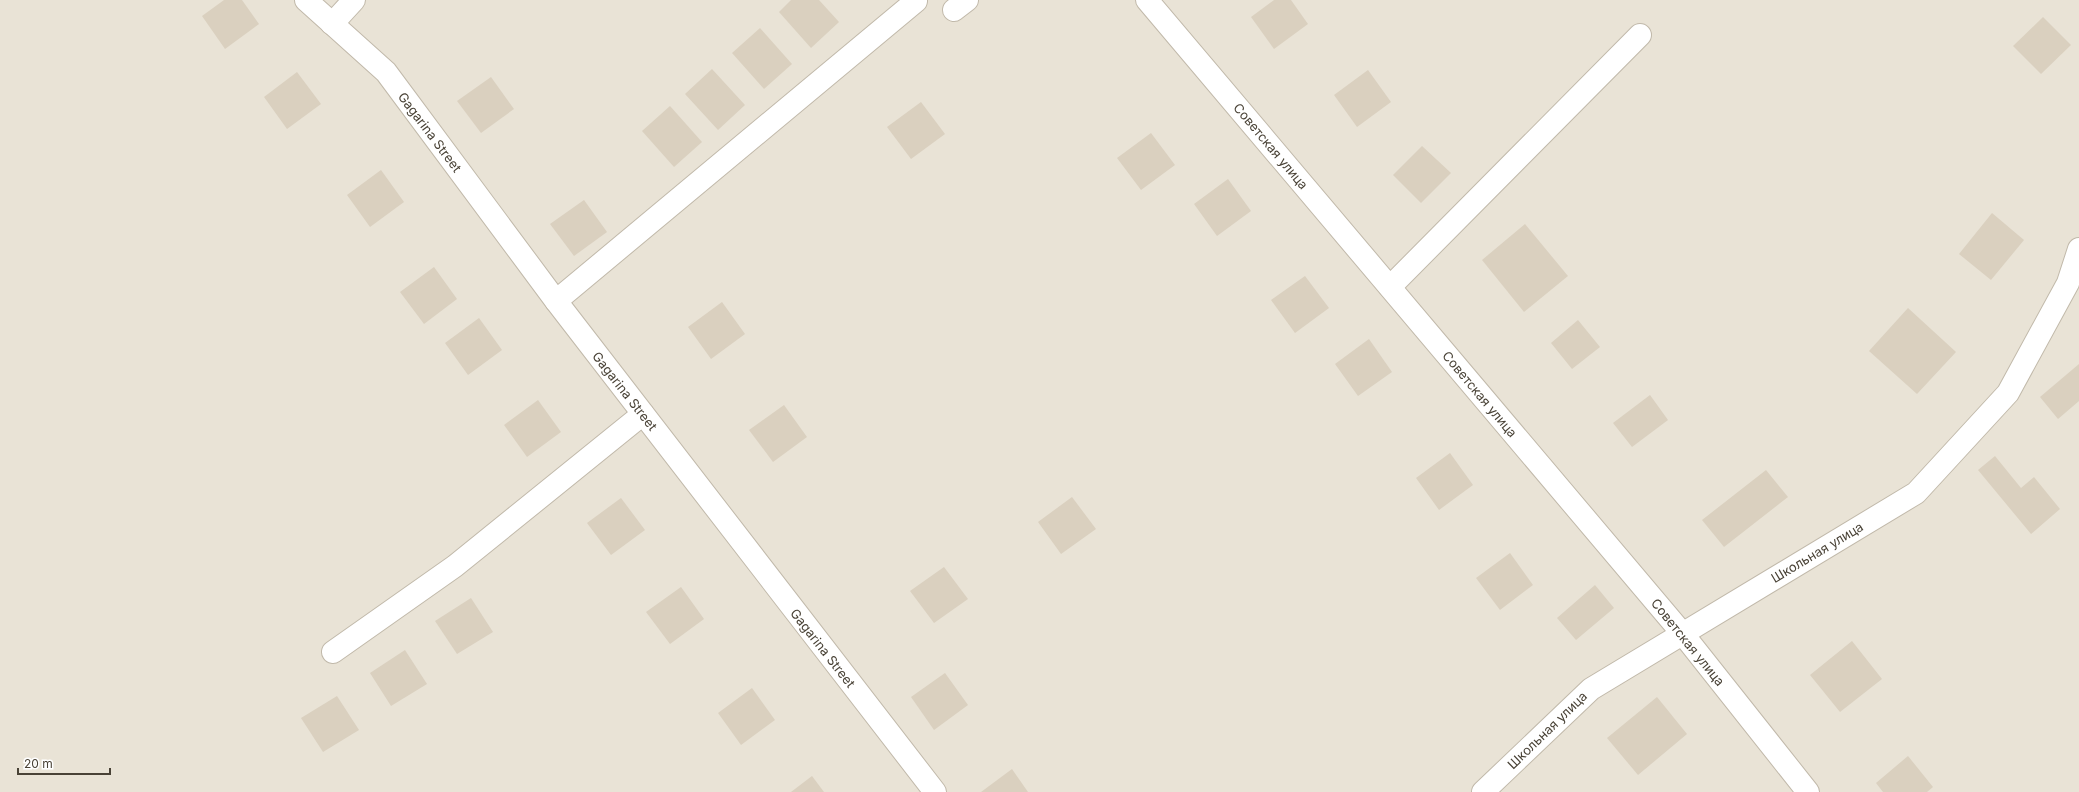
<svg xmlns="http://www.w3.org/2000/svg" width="2079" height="792" viewBox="0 0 2079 792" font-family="Inter,sans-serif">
<rect width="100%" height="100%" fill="#f5f1e8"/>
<rect fill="#e9e3d6" x="0" y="0" width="2079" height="792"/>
<g fill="#dad0bf">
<path d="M224 0H242L259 24 225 49 202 16Z"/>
<path d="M791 0H819L839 22 811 48 779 12Z"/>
<path d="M1274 0H1291L1308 24 1274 49 1251 17Z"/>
<path d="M2043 17 2071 45 2041 74 2013 46Z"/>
<path d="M760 28 792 64 764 89 732 53Z"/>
<path d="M712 69 745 105 718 130 685 94Z"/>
<path d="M1368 70 1391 102 1357 127 1334 95Z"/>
<path d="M297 72 321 104 287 129 264 97Z"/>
<path d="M491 77 514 109 481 133 457 101Z"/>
<path d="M921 102 945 134 911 159 887 127Z"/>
<path d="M670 106 702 142 674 167 642 131Z"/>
<path d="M1151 133 1175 165 1141 190 1117 158Z"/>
<path d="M1422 146 1451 173 1421 203 1393 175Z"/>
<path d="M381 170 404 202 370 227 347 195Z"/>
<path d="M1228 179 1251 211 1217 236 1194 204Z"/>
<path d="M584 200 607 232 574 256 550 224Z"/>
<path d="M1992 213 2024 240 1991 280 1959 254Z"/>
<path d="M1525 224 1568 276 1524 312 1482 260Z"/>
<path d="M434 267 457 299 424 324 400 292Z"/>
<path d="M1305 276 1329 308 1295 333 1271 300Z"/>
<path d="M722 302 745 334 711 359 688 327Z"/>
<path d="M1908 308 1956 352 1917 394 1869 351Z"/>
<path d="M479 318 502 350 468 375 445 343Z"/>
<path d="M1578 320 1600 347 1572 369 1551 343Z"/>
<path d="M1369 339 1392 372 1358 396 1335 364Z"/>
<path d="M2079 364V401L2058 419 2040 397Z"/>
<path d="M1650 395 1668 420 1632 447 1613 423Z"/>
<path d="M538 400 561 432 527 457 504 425Z"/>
<path d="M784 405 807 437 773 462 749 430Z"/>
<path d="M1450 453 1473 485 1439 510 1416 478Z"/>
<path d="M1995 456 2021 488 2034 477 2060 509 2031 534 1978 470Z"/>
<path d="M1766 470 1788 497 1724 547 1702 520Z"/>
<path d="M1072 497 1096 529 1061 554 1038 522Z"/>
<path d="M621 498 645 530 611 555 587 523Z"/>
<path d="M1510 553 1533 585 1500 610 1476 578Z"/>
<path d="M944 567 968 599 934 623 910 591Z"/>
<path d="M1595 585 1614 608 1576 640 1557 618Z"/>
<path d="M681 587 704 619 670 644 646 612Z"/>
<path d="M471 598 493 632 457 654 435 621Z"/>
<path d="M1852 641 1882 679 1840 712 1810 675Z"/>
<path d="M405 650 427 684 391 706 370 673Z"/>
<path d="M945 673 968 705 934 730 911 697Z"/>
<path d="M752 688 775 720 741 745 718 713Z"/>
<path d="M337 696 359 730 323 752 301 718Z"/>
<path d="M1657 697 1687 734 1638 775 1607 738Z"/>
<path d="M1908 756 1933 787 1927 792H1883L1876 783Z"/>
<path d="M1012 769 1028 792H981Z"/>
<path d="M812 776 824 792H791Z"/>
</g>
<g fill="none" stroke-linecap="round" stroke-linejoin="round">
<g stroke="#c1b9aa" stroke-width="24">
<g id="minor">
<path d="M306 0 386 72 556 301 935 792"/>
<path d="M1147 0 1682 633 1808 792"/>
<path d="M954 10 967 0"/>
<path d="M332 24 354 0"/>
<path d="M1390 287 1640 35"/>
<path d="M556 301 916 1"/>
<path d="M333 652 455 566 643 414"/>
<path d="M1483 792 1591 689 1916 493 2008 393 2068 283 2079 249"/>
</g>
</g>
<use href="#minor" stroke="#fff" stroke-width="22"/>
</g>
<g text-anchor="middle" stroke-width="4" stroke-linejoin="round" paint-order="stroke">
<g font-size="13" fill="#494236" stroke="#fff">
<text transform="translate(430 132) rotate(53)" y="5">Gagarina Street</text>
<text transform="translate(1271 146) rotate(50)" y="5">Советская улица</text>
<text transform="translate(625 391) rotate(52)" y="5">Gagarina Street</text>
<text transform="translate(1480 394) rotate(50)" y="5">Советская улица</text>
<text transform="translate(1817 552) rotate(-31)" y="5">Школьная улица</text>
<text transform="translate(1688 642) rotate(51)" y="5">Советская улица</text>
<text transform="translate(823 648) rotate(52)" y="5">Gagarina Street</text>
<text transform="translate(1547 730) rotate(-44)" y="5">Школьная улица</text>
</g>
</g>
<path d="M18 768v6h92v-6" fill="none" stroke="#494236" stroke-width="2"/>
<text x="24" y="768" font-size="12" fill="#494236" stroke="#ffffff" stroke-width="3" paint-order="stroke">20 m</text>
</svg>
